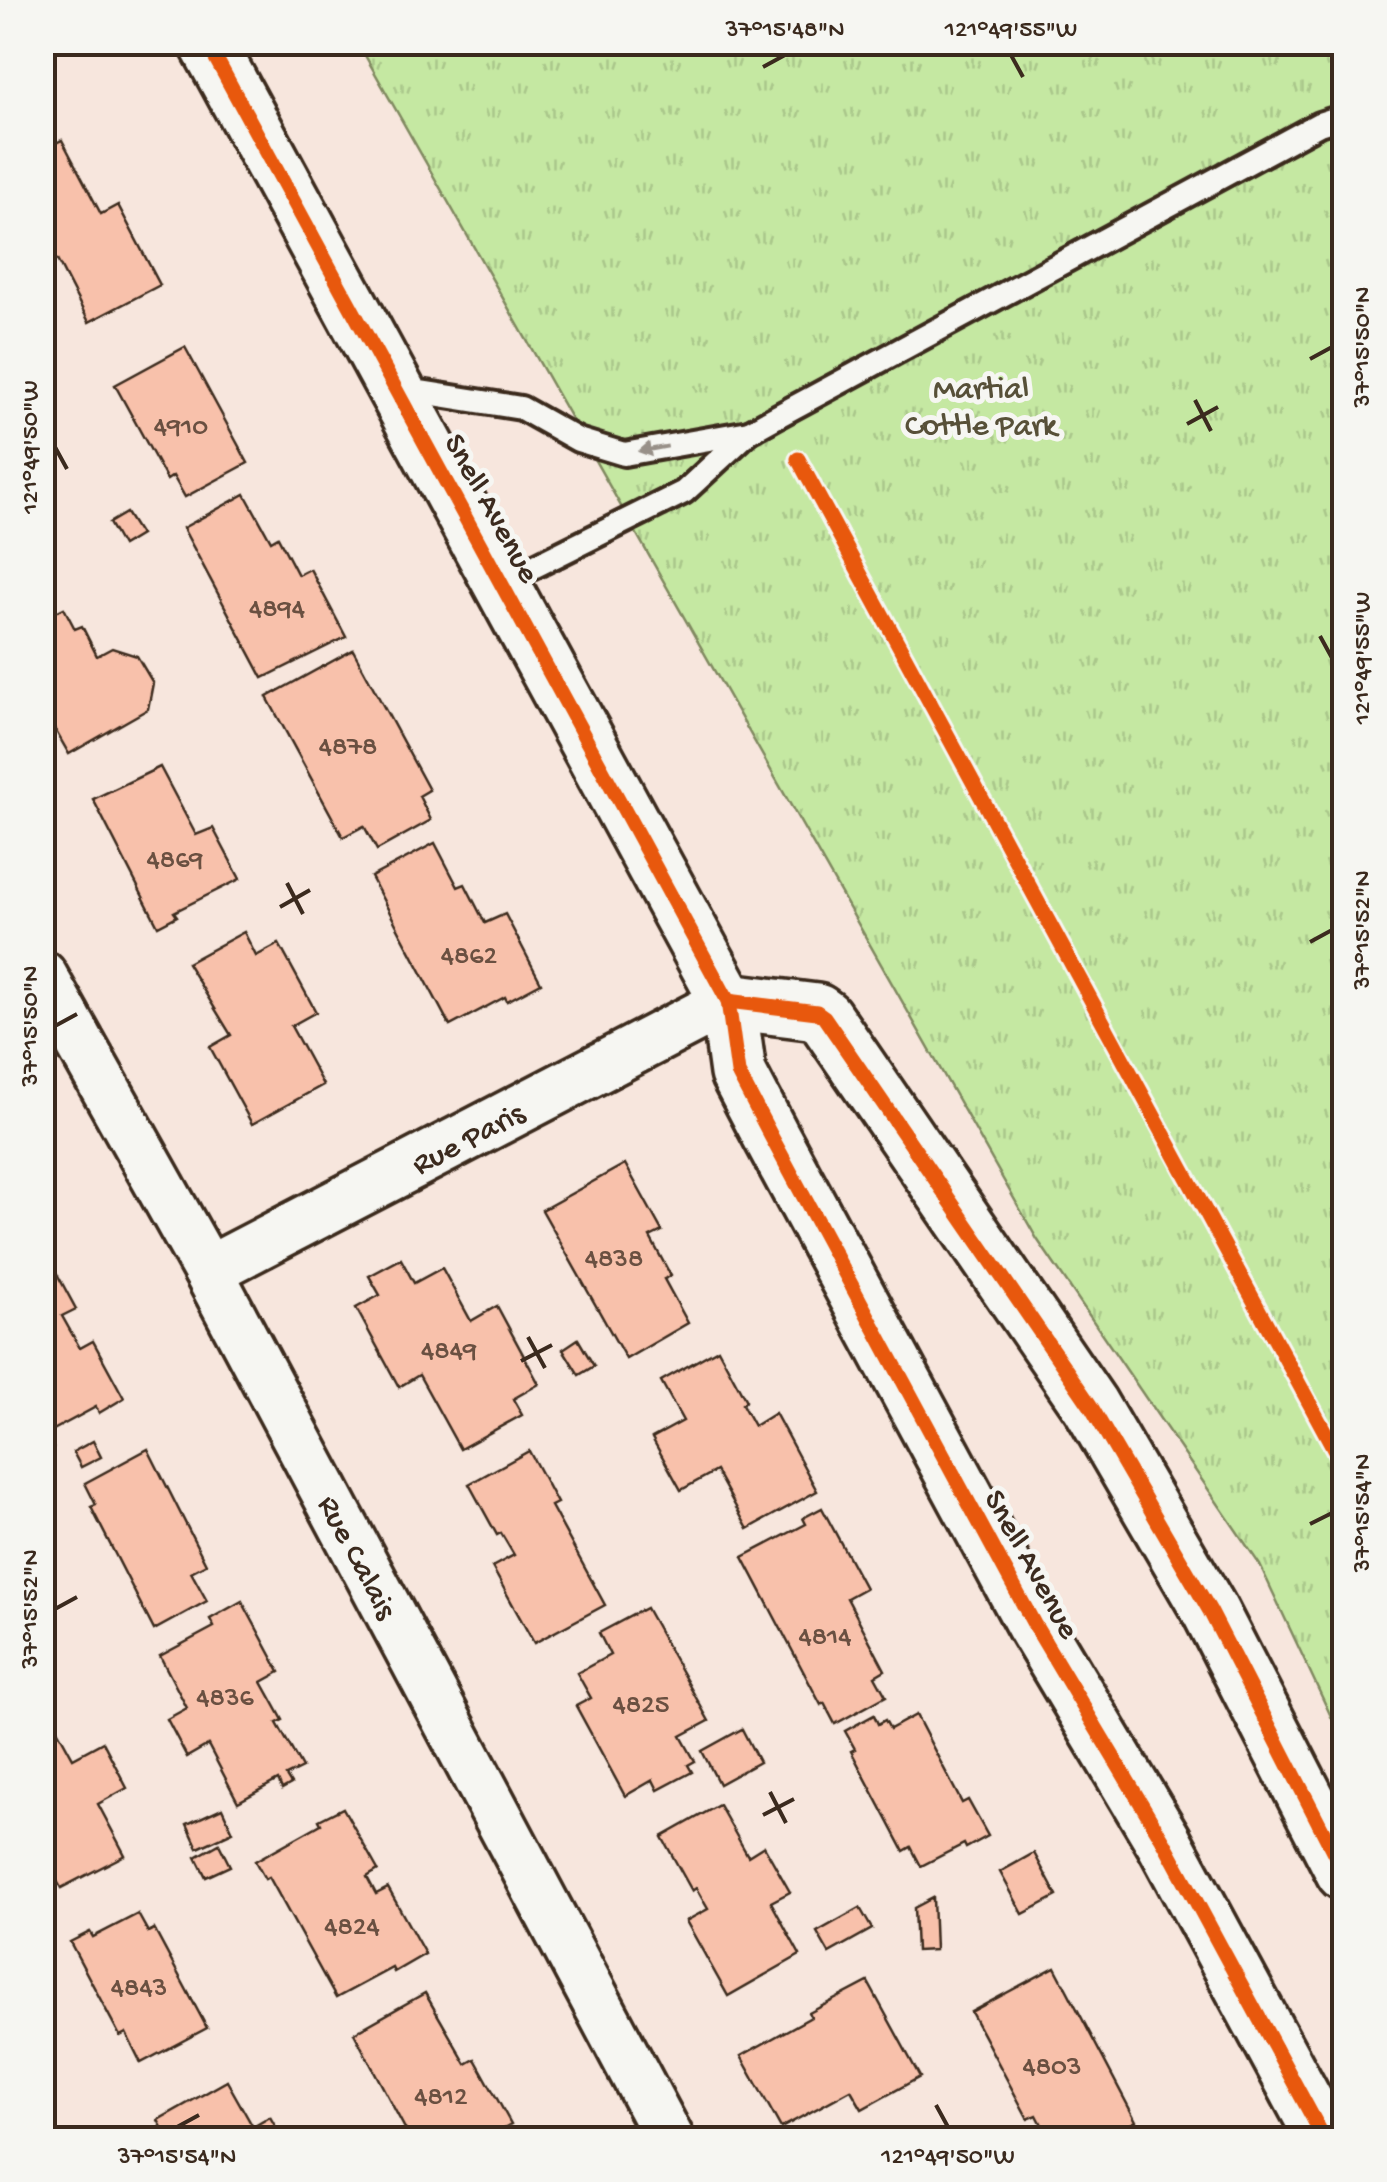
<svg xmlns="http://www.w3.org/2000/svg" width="1387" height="2182" viewBox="0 0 1387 2182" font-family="'Gochi Hand',sans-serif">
<defs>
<pattern id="grass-tufts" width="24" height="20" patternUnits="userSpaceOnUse" patternTransform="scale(2.5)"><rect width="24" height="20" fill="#c5e8a2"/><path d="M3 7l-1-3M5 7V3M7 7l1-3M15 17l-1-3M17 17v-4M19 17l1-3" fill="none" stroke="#aac78b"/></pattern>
</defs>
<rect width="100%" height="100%" fill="#f7e6dd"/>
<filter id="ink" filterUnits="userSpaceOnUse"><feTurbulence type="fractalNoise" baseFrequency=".01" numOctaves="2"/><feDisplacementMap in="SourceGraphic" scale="20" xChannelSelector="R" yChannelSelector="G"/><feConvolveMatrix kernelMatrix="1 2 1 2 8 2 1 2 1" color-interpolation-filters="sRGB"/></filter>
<g filter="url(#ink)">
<path fill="url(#grass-tufts)" stroke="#808960" stroke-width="2.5" d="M358 43H1344V1744L1260 1565 1037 1239Z"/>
<g fill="#f8c1ab" stroke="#3b2a1e" stroke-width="2.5">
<path d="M62 140 101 214 118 205 160 285 89 322 57 260 42 268V150Z"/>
<path d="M185 347 248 463 185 497 173 476 167 480 115 385Z"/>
<path d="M245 494 271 541 278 537 298 575 310 569 346 637 263 678 183 528Z"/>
<path d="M126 513 140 535 122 546 109 523Z"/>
<path d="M42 531 54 552 42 559Z"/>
<path d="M64 608 75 629 82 626 97 656 112 648 137 656 153 683 148 709 69 754 54 728 50 730 42 717V619Z"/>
<path d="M353 650 429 790 419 796 431 820 377 850 364 826 343 837 267 697Z"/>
<path d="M160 767 196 835 213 828 240 879 174 912 177 916 158 926 93 799Z"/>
<path d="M435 843 458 887 465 884 485 923 505 914 541 983 507 1001 505 997 450 1026 371 877Z"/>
<path d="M244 932 256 956 279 944 316 1012 291 1026 323 1085 252 1124 210 1047 231 1035 187 963Z"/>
<path d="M625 1164 662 1231 650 1237 671 1276 664 1279 688 1323 626 1359 542 1210Z"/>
<path d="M42 1246 76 1309 62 1316 80 1348 93 1341 124 1398 99 1413 96 1407 46 1434 53 1448 42 1453Z"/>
<path d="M401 1259 414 1283 442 1268 471 1321 497 1306 539 1384 513 1399 522 1415 460 1449 419 1375 399 1387 356 1308 380 1295 369 1276Z"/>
<path d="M578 1339 594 1366 579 1375 563 1349Z"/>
<path d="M718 1349 746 1401 742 1404 754 1426 775 1413 817 1491 748 1529 716 1471 681 1490 652 1438 683 1421 661 1381Z"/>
<path d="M93 1441 101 1457 81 1467 73 1452Z"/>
<path d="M148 1449 206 1564 191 1572 207 1601 154 1630 91 1507 96 1505 85 1483Z"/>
<path d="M529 1451 557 1503 551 1506 605 1605 534 1643 492 1567 514 1555 501 1533 497 1535 469 1484Z"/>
<path d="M822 1508 865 1588 847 1598 885 1670 875 1676 886 1696 835 1724 824 1703 821 1705 743 1557 806 1524 803 1518Z"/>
<path d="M242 1601 280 1672 262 1682 283 1720 277 1723 302 1768 286 1776 291 1784 282 1789 278 1780 238 1802 208 1745 187 1757 167 1719 187 1708 160 1656 214 1627 210 1619Z"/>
<path d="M646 1608 709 1721 681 1736 695 1761 688 1765 692 1772 658 1790 653 1780 625 1796 576 1706 591 1698 577 1673 610 1655 599 1633Z"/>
<path d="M46 1709 73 1758 103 1742 127 1788 98 1804 125 1855 61 1888 42 1854V1711Z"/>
<path d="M874 1715 878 1724 885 1720 890 1729 916 1715 962 1803 968 1800 988 1836 966 1848 964 1844 921 1866 911 1847 904 1851 851 1751 855 1749 845 1731Z"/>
<path d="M742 1729 759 1762 719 1784 702 1751Z"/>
<path d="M719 1805 748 1856 764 1846 790 1892 771 1902 800 1955 728 1996 686 1921 708 1909 696 1888 692 1891 662 1837Z"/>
<path d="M222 1808 233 1832 198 1848 187 1824Z"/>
<path d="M343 1808 378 1870 367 1877 376 1894 388 1888 425 1954 394 1972 392 1968 336 1998 269 1877 265 1879 255 1861 321 1824 319 1820Z"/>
<path d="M219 1844 230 1866 206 1877 196 1857Z"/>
<path d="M1034 1853 1057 1896 1023 1914 1000 1872Z"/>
<path d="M933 1898 935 1950 916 1951 914 1908Z"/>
<path d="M860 1908 872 1929 829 1953 817 1932Z"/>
<path d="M138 1914 148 1932 154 1929 207 2028 141 2063 126 2033 120 2036 70 1942 90 1932 93 1937Z"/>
<path d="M1055 1967 1136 2121 1100 2140H1050L1037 2115 1028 2119 971 2012Z"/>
<path d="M868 1982 920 2077 862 2109 851 2090 781 2128 741 2056 811 2017 809 2013Z"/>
<path d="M425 1993 466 2064 475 2059 511 2124 482 2140H411L354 2033Z"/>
<path d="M227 2081 253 2127 270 2117 283 2140H169L158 2120Z"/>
</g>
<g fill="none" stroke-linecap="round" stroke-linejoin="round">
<g stroke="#3b2a1e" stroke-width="30">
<g id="lane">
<path d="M402 389 521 408 578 440 624 454 749 432"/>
<path d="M503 582 684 492 749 432 776 417 1319 124 1344 116"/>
</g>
</g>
<g stroke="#3b2a1e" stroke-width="55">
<g id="street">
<path id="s1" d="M42 975 208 1271 670 2140"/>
<path id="s2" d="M208 1271 728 1001"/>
</g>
</g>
<g stroke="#3b2a1e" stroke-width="62">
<g id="secondary">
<path d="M207 42 728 1001 738 1073 771 1136 1034 1624 1164 1842 1325 2140"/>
<path d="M728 1001 817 1012 824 1017 1090 1405 1210 1611 1344 1872"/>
</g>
</g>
<use href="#lane" stroke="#f6f6f2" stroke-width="22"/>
<use href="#street" stroke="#f6f6f2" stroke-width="48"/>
<use href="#secondary" stroke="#f6f6f2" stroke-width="55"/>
<g stroke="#f6f6f2" stroke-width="21">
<g id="cycleway">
<path d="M207 42 728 1001 738 1073 771 1136 1034 1624 1164 1842 1325 2140"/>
<path d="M798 459 1344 1467"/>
<path d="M728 1001 817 1012 824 1017 1090 1405 1210 1611 1344 1872"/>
</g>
</g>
<use href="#cycleway" stroke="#e8590c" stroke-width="15"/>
</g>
<defs><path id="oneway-solid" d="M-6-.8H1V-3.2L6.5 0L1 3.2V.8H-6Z" transform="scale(2.5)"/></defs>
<use fill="#989088" href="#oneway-solid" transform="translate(653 449) rotate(170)"/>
</g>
<path fill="none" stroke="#3b2a1e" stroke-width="4" d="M1011 55 1023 77M763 67 785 55M1310 359 1332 347M1195 400 1211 431M1187 424 1218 407M55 447 67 469M1320 636 1332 658M287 883 303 914M280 907 310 890M1310 942 1332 930M55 1026 77 1014M528 1337 545 1368M521 1361 552 1345M1310 1524 1332 1513M55 1609 77 1597M770 1792 786 1823M763 1815 794 1799M936 2105 948 2127M177 2127 199 2115"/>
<g text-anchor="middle" stroke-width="10" stroke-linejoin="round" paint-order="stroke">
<g font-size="28" fill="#6a5041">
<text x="181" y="434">4910</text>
<text x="277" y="616">4894</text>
<text x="348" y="754">4878</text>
<text x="175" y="867">4869</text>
<text x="469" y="963">4862</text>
<text x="614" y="1266">4838</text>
<text x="449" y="1358">4849</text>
<text x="825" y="1644">4814</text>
<text x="225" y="1705">4836</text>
<text x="641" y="1712">4825</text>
<text x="352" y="1934">4824</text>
<text x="139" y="1995">4843</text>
<text x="1052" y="2074">4803</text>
<text x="441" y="2104">4812</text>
</g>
<g font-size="32" fill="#575038" stroke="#f6f6f2">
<text x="981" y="397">Martial<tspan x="981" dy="37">Cottle Park</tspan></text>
</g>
<g font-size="32" fill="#3b2a1e" stroke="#f6f6f2">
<text transform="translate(494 507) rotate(61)" y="11">Snell Avenue</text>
<text dy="11" stroke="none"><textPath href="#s2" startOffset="292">Rue Paris</textPath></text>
<text dy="11" stroke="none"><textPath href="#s1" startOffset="662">Rue Calais</textPath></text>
<text transform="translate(1034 1563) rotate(61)" y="11">Snell Avenue</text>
</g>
</g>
<rect width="1387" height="2182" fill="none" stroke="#f6f6f2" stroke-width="110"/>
<rect x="55" y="55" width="1277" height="2072" fill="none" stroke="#3b2a1e" stroke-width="4"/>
<g font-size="25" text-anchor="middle" fill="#3b2a1e">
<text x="785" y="36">37°15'48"N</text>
<text x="1011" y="36">121°49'55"W</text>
<text transform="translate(1360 347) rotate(-90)" y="9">37°15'50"N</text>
<text transform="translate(28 447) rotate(-90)" y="9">121°49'50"W</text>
<text transform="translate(1360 658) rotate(-90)" y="9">121°49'55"W</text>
<text transform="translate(1360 930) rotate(-90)" y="9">37°15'52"N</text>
<text transform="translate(28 1026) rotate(-90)" y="9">37°15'50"N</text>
<text transform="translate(1360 1513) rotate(-90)" y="9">37°15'54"N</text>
<text transform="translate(28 1609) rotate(-90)" y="9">37°15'52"N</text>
<text x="177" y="2163">37°15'54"N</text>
<text x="948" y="2163">121°49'50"W</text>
</g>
</svg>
